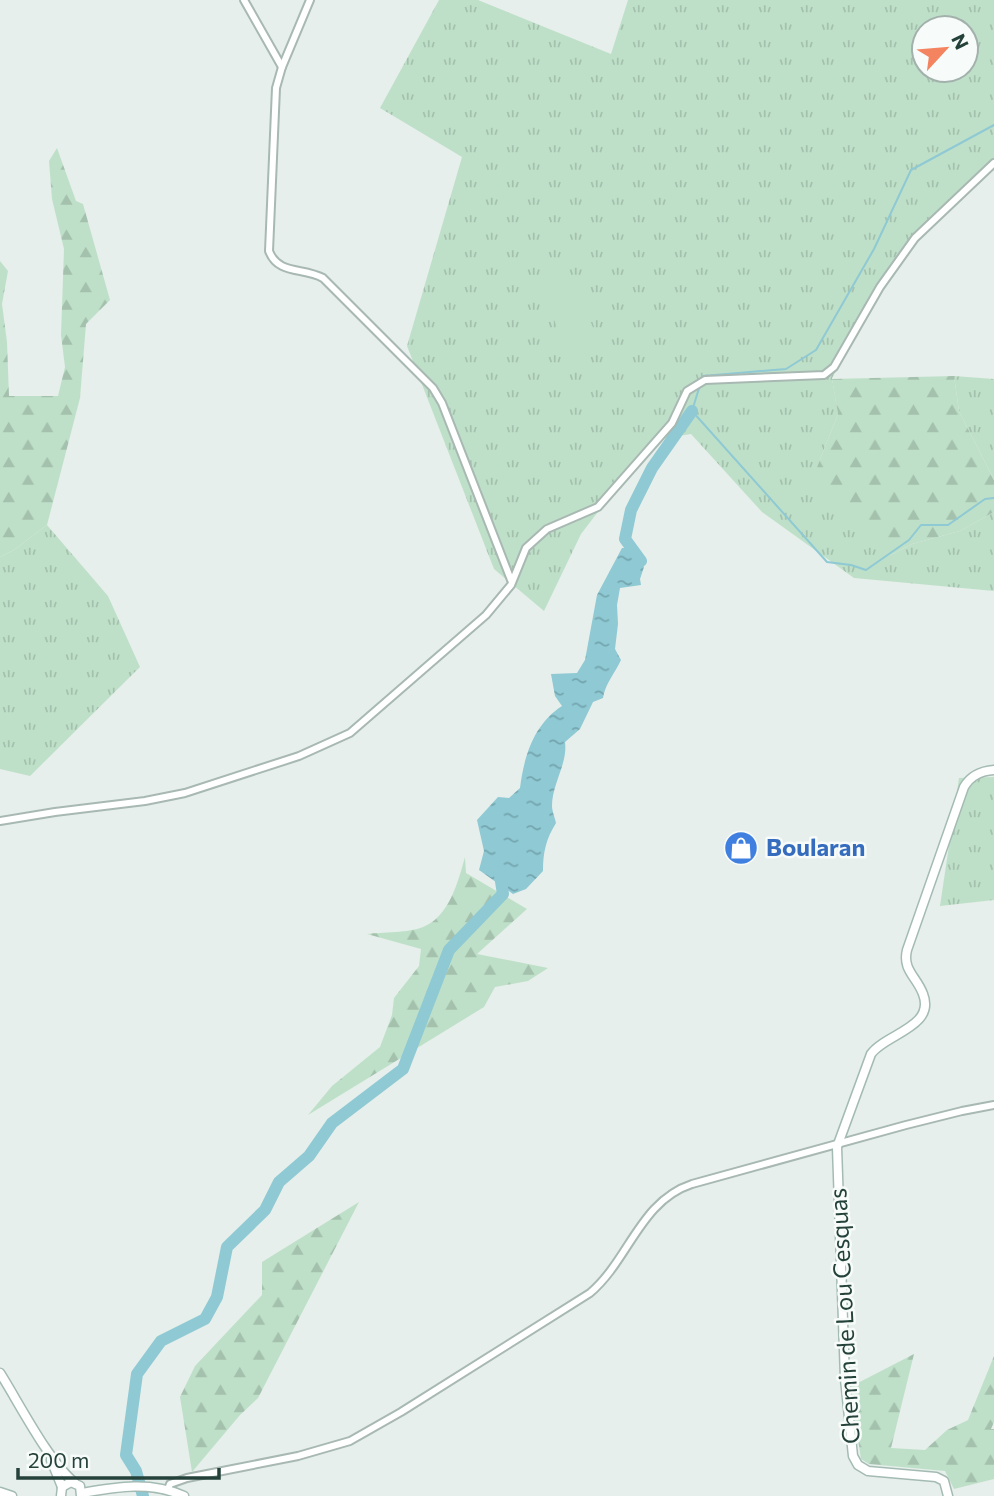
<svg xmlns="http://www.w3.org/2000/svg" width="994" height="1496" viewBox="0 0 994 1496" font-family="Commissioner,sans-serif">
<defs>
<pattern id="grass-tufts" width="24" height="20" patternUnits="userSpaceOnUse" patternTransform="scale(1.75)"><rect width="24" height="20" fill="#bfe0c8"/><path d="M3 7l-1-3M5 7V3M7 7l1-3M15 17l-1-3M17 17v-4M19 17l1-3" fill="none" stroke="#a4c1ad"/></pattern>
<pattern id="forest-firs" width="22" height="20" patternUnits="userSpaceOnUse" patternTransform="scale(1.75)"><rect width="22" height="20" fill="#bfe0c8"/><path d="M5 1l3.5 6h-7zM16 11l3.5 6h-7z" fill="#a4c1ad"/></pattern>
<pattern id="water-ripples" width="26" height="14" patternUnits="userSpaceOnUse" patternTransform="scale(1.75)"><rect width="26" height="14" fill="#8ec9d4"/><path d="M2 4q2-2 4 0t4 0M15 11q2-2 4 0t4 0" fill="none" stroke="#74a5ad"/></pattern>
</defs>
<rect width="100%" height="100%" fill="#e6efeb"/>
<g fill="url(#grass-tufts)" fill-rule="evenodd">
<path d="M439 0H478L611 54 628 0H994V167L916 239 883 288 832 378 838 414 817 467 891 555 912 544 960 531 994 512V591L854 578 762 512 691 434 653 440 581 534 544 611 494 569 407 346 462 157 380 108ZM924 28H966V70H924Z"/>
<path d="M954 376 994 379V480L959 411Z"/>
<path d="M47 525 108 596 140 667 30 776 0 769V557L14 550Z"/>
<path d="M994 777V900L940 906 959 778Z"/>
</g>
<g fill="url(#forest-firs)">
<path d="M57 148 76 201 83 204 110 300 86 324 80 398 47 525 14 550 0 557V261L8 271 2 304 7 342 9 396H58L65 367 61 335 64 249 52 199 49 161Z"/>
<path d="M954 376 959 411 994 480V512L960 531 912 544 891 555 826 500 817 467 838 414 832 379Z"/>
<path d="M465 857 466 873 527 909 477 954 548 968 528 981 495 987 484 1007 308 1115 332 1086 380 1047 392 1015 394 998 419 966 421 949 367 934C382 932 409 933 423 927 449 917 458 882 465 857Z"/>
<path d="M359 1202 258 1398 240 1415 192 1472 180 1397 195 1366 262 1295V1262Z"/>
<path d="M914 1354 891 1448 925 1450 947 1430 968 1420 994 1356V1422L991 1429H994V1479L954 1489 945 1471 869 1464 861 1459 850 1387Z"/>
</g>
<path fill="#bfe0c8" d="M564 270 569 272 598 339C591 351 582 352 568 353L541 289 548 279Z"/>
<path fill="url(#water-ripples)" d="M622 548H636L644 567 640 579 641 585 620 588 617 605 618 624 615 649 621 660C615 673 605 684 603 698L593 702 580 729 565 742C568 763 552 784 552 806 552 811 555 818 556 823 546 839 543 852 543 871L526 889 513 894 479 870 484 851 477 820 498 797 509 798 520 788C524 756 534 724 562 706L555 696 551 674 577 673 585 660 597 595Z"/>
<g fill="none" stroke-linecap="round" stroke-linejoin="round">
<g stroke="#8ec9d4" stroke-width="2">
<path d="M702 380 703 376 786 369 816 350 874 249 911 170 994 125"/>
<path d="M700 385 692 411 827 562 851 565 866 570 909 540 921 525H948L985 499 994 498"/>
</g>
<g stroke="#8ec9d4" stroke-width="12">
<path d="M641 561 625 539 631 510 652 468 692 411"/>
<path d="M143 1496 136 1471 126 1455 137 1374 161 1341 205 1319 217 1297 227 1247 265 1210 279 1182 309 1156 332 1123 403 1069 449 950 503 894 499 869"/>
</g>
<g stroke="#a8b8b2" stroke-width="10">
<g id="street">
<path d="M244 0 282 67"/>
<path d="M310 0 282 67 276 88 269 251C278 275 303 267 323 278L433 388 442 403 511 580"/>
<path d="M0 821 55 812 145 801 185 793 299 756 350 733 486 615 511 585 526 548 547 529 598 507 672 423 687 391 705 380 824 375 834 367 880 287 915 238 994 163"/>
<path d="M168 1489 170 1484 187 1478 298 1456 350 1441 401 1412 590 1293C629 1260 640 1201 692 1184L906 1125 962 1111 994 1105"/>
</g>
</g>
<g stroke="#a4bbb3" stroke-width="11">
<g id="secondary">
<path d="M0 1373C19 1403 49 1462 74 1482"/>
<path d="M51 1460 62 1487"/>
<path d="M0 1492 12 1496"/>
<path d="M82 1493C117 1487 150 1481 184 1496"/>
<path d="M61 1496 62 1487 71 1482 80 1486 81 1496"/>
<path d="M948 1496 944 1481 936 1477 868 1471 858 1465 853 1456 845 1379 837 1147 871 1054C885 1034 936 1027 923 994 917 977 902 970 907 950L964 787C971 775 981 771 994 770"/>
</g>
</g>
<use href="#street" stroke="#fff" stroke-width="6"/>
<use href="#secondary" stroke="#fff" stroke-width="8"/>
</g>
<defs>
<g id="shop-disc" transform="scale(1.75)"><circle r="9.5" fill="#3f7fe0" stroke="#f7fbf9"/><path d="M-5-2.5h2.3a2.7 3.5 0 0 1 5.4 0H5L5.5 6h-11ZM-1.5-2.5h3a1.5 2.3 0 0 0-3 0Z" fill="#fff"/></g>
</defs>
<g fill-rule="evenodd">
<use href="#shop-disc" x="741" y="848"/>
</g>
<g text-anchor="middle" stroke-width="5" stroke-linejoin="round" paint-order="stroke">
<g font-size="24" font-weight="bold" fill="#366cbe" stroke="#f7fbf9" text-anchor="start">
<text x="766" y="856">Boularan</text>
</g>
<g font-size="24" fill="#24423a" stroke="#f7fbf9">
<text transform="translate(845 1316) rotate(-93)" y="8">Chemin de Lou Cesquas</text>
</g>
</g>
<g transform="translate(945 49) rotate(64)"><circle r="33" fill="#f7fbf9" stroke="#a3b1ad" stroke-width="2"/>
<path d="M0-5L12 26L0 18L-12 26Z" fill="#f4845f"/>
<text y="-10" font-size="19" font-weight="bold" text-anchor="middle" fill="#24423a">N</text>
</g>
<path d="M18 1468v10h201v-10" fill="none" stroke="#24423a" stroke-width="3.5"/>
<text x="28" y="1468" font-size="21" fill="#24423a" stroke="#f7fbf9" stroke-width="5" paint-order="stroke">200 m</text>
</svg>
